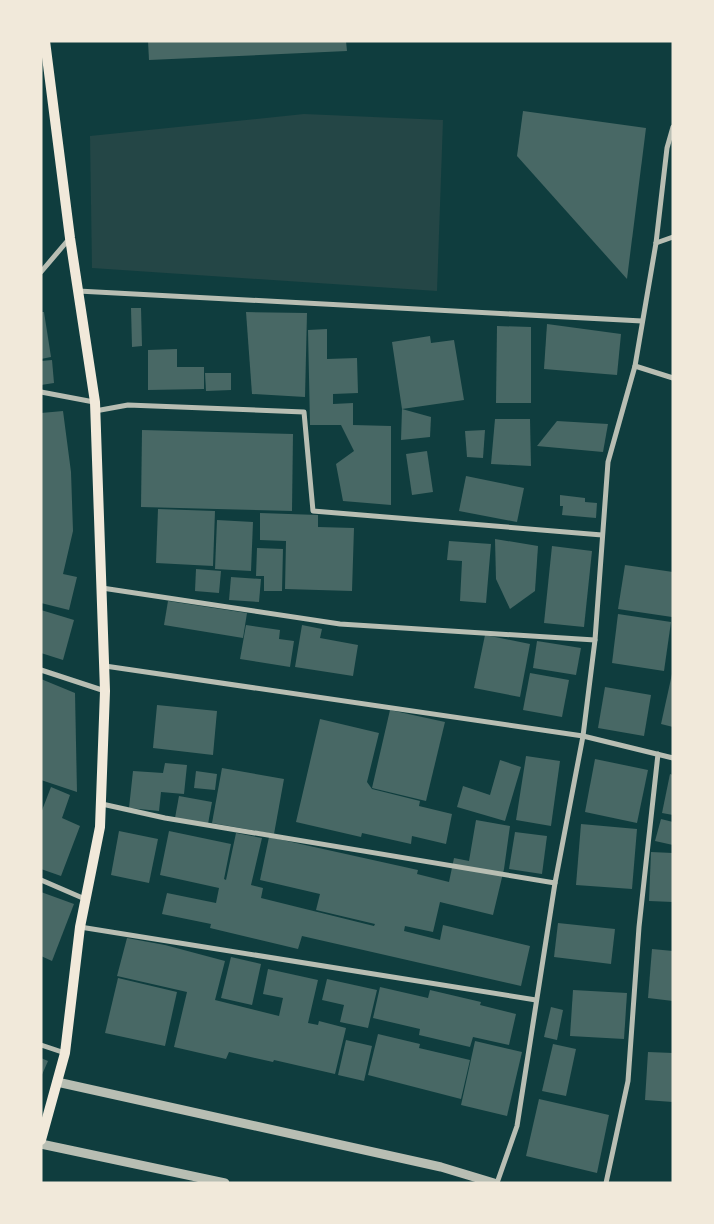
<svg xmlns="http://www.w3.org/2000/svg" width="714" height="1224" viewBox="0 0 714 1224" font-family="'Golos Text',sans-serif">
<rect width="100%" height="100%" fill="#0f3d3e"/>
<path fill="#244646" d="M304 114 443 120 437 291 92 268 90 136Z"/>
<g fill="#486865">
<path d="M148 41H346L347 51 149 60Z"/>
<path d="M523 111 646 128 627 279 517 156Z"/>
<path d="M131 308H141L142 346 132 347Z"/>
<path d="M41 312H44L51 357 41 359Z"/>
<path d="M246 312 307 313 305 397 252 394Z"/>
<path d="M547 324 621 334 617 375 544 369Z"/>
<path d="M497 326 531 327V403H496Z"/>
<path d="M327 329V359L357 358 358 393 333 394V404L353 403V425L391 426V505L343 501 336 464 354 451 341 425H310L308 330Z"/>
<path d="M430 336 431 343 454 340 464 400 402 409 392 342Z"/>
<path d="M177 349V367H204V389L148 390V350Z"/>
<path d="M52 360 54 383 41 385V361Z"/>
<path d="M205 373H231V390L206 391Z"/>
<path d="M402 409 431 417 430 437 401 440Z"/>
<path d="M63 411 71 472 73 531 63 574 77 577 69 610 41 603V413Z"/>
<path d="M495 419H530L531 466 491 464Z"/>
<path d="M557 421 608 424 603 452 537 446Z"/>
<path d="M142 430 293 434 292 511 141 507Z"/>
<path d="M485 430 483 458 467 457 465 431Z"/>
<path d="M427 451 433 492 412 495 406 454Z"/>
<path d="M466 476 524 488 517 522 459 511Z"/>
<path d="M560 495 585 498V502L597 503 596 518 562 515 563 506H560Z"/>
<path d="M158 509 215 511 213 566 156 563Z"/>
<path d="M260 513 318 515V527L354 528 352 591 285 589 286 541 260 540Z"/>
<path d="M217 520 253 522 251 571 215 569Z"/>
<path d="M495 539 538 546 535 591 510 609 496 579Z"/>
<path d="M449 541 491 544 486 603 460 601 462 561 447 560Z"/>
<path d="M552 546 592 551 584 627 544 623Z"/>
<path d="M257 548 283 549 282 591H264V576H256Z"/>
<path d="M625 565 673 572 672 617 618 609Z"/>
<path d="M196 569 221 571 219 593 195 591Z"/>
<path d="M231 577 261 579 259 602 229 600Z"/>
<path d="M168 601 247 613 243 638 164 625Z"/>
<path d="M41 610 74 620 63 660 41 653Z"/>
<path d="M618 614 671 622 664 671 612 663Z"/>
<path d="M246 625 280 630 279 639 294 641 290 667 240 659Z"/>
<path d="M302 625 322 629 320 638 358 645 353 676 295 667Z"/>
<path d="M485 635 530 644 520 697 474 688Z"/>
<path d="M537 641 581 648 576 675 533 668Z"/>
<path d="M530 673 569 680 562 717 523 710Z"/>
<path d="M672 674H673V727L661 724Z"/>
<path d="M41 679 75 693 77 792 41 780Z"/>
<path d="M605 687 651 695 644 736 598 728Z"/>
<path d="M157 705 217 711 213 755 153 748Z"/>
<path d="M390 710 445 722 426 801 372 788Z"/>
<path d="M320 719 379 733 367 782 372 789 420 801 419 806 452 814 446 844 412 836 411 844 362 833 361 837 296 822Z"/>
<path d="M526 756 560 761 551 826 516 820Z"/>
<path d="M595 759 648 770 637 823 585 812Z"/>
<path d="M500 760 521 767 505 821 457 807 463 786 490 795Z"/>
<path d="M165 763 187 765 184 794 161 792 159 811 129 808 133 771 163 773Z"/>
<path d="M222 768 284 779 274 834 212 823Z"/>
<path d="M196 771 217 774 215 790 194 788Z"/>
<path d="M670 774 673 775V815L662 813Z"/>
<path d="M51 787 70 795 62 818 80 826 61 876 41 869V813Z"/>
<path d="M179 796 212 802 208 824 175 818Z"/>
<path d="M661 819 673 822V845L655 841Z"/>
<path d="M476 820 510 826 504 869 493 915 440 902 433 932 405 926 404 931 440 940 443 925 530 946 521 986 302 936 298 949 210 928 211 924 162 914 167 893 216 903 219 888 160 875 169 831 231 844 224 879 226 880 236 833 262 838 251 885 263 888 261 898 374 926 375 924 316 910 320 894 260 880 269 837 418 870 417 874 449 882 454 858 469 861Z"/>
<path d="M581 824 637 829 632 889 576 885Z"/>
<path d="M119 831 158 839 149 883 111 875Z"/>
<path d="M515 832 547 836 542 874 509 869Z"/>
<path d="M651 852 673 853V902L649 901Z"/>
<path d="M41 892 74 904 52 961 41 956Z"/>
<path d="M558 923 615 929 611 964 554 957Z"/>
<path d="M127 938 165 945 225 961 215 1000 279 1016 283 998 263 994 268 969 318 980 308 1023 318 1025 319 1021 346 1028 335 1074 274 1060 273 1062 229 1052 226 1059 174 1047 187 992 117 976Z"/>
<path d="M652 949 673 951V1001L648 998Z"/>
<path d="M231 957 261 964 252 1005 221 998Z"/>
<path d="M118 978 177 992 165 1046 105 1033Z"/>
<path d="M327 979 377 990 368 1028 340 1022 344 1005 322 1000Z"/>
<path d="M380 987 428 998 430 990 481 1002 480 1005 516 1014 509 1045 473 1037 470 1047 419 1035 420 1029 373 1018Z"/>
<path d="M573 990 627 993 624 1039 570 1036Z"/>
<path d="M551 1007 563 1010 557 1040 544 1037Z"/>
<path d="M378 1034 420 1044 419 1048 470 1060 461 1099 368 1075Z"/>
<path d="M346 1040 372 1046 364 1081 338 1075Z"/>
<path d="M475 1041 522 1052 507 1116 461 1105Z"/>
<path d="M553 1044 576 1049 566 1096 542 1091Z"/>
<path d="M648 1052 673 1053V1102L645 1100Z"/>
<path d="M41 1058 48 1061 41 1077Z"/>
<path d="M539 1099 609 1115 597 1173 526 1156Z"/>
</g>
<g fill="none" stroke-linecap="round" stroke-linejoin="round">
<g stroke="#b8beb3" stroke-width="5">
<path d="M656 243 673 237"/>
<path d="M41 272 69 239"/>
<path d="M78 291 642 321"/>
<path d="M635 366 673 378"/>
<path d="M41 392 94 402"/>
<path d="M95 411 128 405 304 412 313 511 602 535"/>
<path d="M102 588 340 624 595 640"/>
<path d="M105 666 583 736 673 758"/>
<path d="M41 670 105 691"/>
<path d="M102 804 165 818 555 883"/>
<path d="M41 880 85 899"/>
<path d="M80 927 536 1000"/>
<path d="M41 1045 65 1053"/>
<path d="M497 1183 517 1126 555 883 583 736 595 640 608 462 635 366 656 243 667 148 673 127"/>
<path d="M606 1183 628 1081 639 927 658 754"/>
</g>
<g stroke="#b8beb3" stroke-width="9">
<path d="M57 1082 441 1167 494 1183"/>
<path d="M41 1144 225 1183"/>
</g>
<path stroke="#f1e9da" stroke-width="10" d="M41 1140 65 1053 80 927 100 827 105 691 95 402 70 238 45 41"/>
</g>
<rect width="714" height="1224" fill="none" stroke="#f1e9da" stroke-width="85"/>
</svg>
